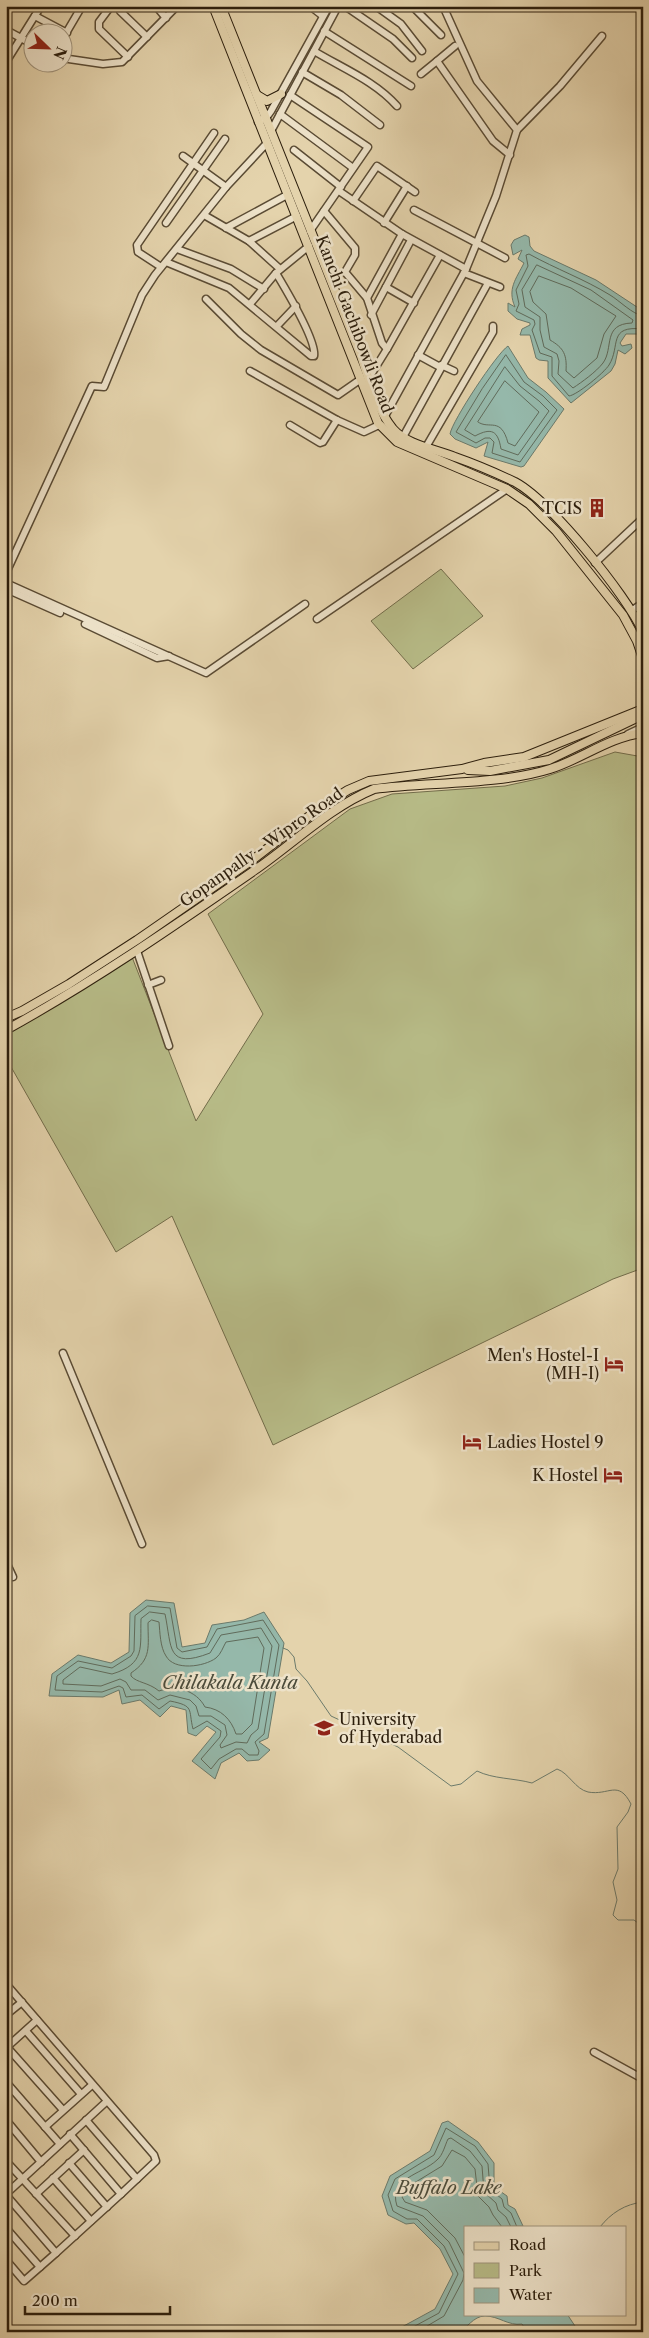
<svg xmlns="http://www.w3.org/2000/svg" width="649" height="2338" viewBox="0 0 649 2338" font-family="'Libre Caslon Text',serif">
<rect width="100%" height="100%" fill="#e4d3ac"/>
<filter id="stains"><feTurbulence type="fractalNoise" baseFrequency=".004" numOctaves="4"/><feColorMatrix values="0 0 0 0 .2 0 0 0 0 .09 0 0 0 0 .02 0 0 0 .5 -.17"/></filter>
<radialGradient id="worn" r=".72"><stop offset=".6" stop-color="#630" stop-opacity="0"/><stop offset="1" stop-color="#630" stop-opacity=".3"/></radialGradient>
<g fill="#b7bb87" stroke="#726c4a">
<path d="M441 569 483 616 413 669 371 621Z"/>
<path d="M615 752 643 757V1268L613 1279 273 1445 172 1216 116 1252 6 1058V1034L132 957 196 1121 263 1014 208 914 350 809 392 794 505 786 542 778Z"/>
</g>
<g fill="#95b8aa" stroke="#6b7a6b">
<path d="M525 235 529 237 530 246 534 251 596 280 643 311V334H626L620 343 622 346 631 344 632 348 625 354 618 350 615 364 611 371 571 403 548 378V361L539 360 536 358 530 335H520L522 329 530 325V323L517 319 508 311V303L515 307C507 289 516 279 524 263L518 259 522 250 513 255 511 245 514 240Z"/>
<path d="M508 346 528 378 546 392 564 409 524 466 521 467 484 456 488 442 476 448 455 439 450 434C452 421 497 353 508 346Z"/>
<path d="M146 1600 174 1603 182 1647 205 1643 212 1625 244 1620 264 1612 284 1643 268 1738 259 1742 270 1750 259 1760 247 1761 239 1753 221 1763 215 1779 192 1761 216 1732 207 1726 196 1736 188 1733 186 1710 171 1706 160 1717 140 1700 122 1704 119 1690 103 1697 49 1696 52 1674 78 1655 111 1663 129 1652 130 1613Z"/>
<path d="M448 2121 478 2142 494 2163V2187L507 2196 508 2205 515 2209 523 2226 465 2227V2314H567L579 2332H527L522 2324C508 2326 499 2316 485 2316 473 2316 467 2329 458 2332 448 2335 410 2332 398 2332L400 2328 435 2309 453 2274 440 2249 414 2223 406 2224 388 2215 382 2196 390 2176 430 2151 442 2123Z"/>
</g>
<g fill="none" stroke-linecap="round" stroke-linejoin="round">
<g stroke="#606b5b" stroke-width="1">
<path d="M537 265 591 290 633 320 632 323C602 324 614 348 603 363 596 372 582 382 573 388L558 374 559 361 557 354 544 347 540 330V317L525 307 522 290Z"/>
<path d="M539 276 571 288 616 316 604 334 597 358 574 378 566 371C567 355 564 348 550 340L546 314 533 302 530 292Z"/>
<path d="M643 316C632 314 620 301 610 295 584 279 556 269 529 254L526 255 528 266 516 290 519 304 516 311 534 320 535 324 532 330 540 353 552 357V376L569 396C577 395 604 373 609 365 621 346 607 325 643 329"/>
<path d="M506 355 524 382 543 396 557 410 520 462 492 453 494 442 490 438H485L476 443 456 432 482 389Z"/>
<path d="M505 367 520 386 539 401 549 411 518 455 501 449C498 431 492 427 475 436L465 430Z"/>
<path d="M505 381 539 412 515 446 508 443C501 416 489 430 478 422Z"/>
<path d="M148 1606 170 1608 177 1648 182 1652 207 1647 217 1629 263 1620 279 1645 264 1734 255 1742 259 1751 258 1755H249L242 1749H236L219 1759 211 1769 201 1759 220 1737 221 1731 207 1721 193 1729C188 1709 195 1706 170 1701L159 1709 142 1695 126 1697 123 1688 119 1686 102 1692 55 1690 57 1676 78 1661 112 1668 131 1656 134 1651 135 1616Z"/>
<path d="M150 1612 165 1614C172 1647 166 1670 210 1653L221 1635 261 1628 272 1646 258 1729 251 1735 247 1743 236 1742 221 1748 220 1745 227 1735 225 1725 211 1716H199L196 1706 190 1700 170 1695 158 1700 145 1690H131L126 1682 120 1679 101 1686 63 1684V1680L80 1667 112 1674C146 1664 140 1647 141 1619Z"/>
<path d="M152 1620 159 1622C160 1632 160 1647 166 1656 174 1671 204 1667 216 1658 221 1654 223 1647 226 1642L258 1637 264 1648 252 1724 242 1734H236C231 1719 221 1709 205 1707 196 1690 176 1685 159 1691 148 1682 137 1683 131 1676V1673C152 1659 148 1647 148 1623Z"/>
<path d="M465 2257 455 2238 427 2210 405 2202 402 2197 406 2188 442 2166 452 2150 465 2157 475 2169 478 2196 489 2207 493 2215 502 2227"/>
<path d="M404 2332 439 2313 458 2274 444 2246 417 2219H407L393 2211 388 2195 395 2179 434 2155 446 2128 475 2146 488 2164 490 2189 502 2199 504 2207 511 2213 517 2227"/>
<path d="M417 2332 444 2316 463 2280 464 2273 449 2242 423 2216 397 2206C388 2178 421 2175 437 2160 443 2155 445 2145 448 2139L451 2138 470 2151 482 2166 484 2192 496 2203 498 2210 506 2217 511 2227"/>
</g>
<g stroke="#6b7a6b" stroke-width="1">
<path d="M283 1648 288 1650 294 1657 296 1669 307 1681 331 1716 398 1747 451 1786 461 1784 477 1771C493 1779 514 1778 532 1783L557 1769C569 1773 575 1789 588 1792 609 1796 618 1779 631 1804L628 1812 617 1827 618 1869 613 1882 617 1900 613 1915 618 1920H634L638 1923 643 1935"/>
<path d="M600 2227C611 2213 625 2204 643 2202"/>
</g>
<g stroke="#5a4b34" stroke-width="9">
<g id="minor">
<path d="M111 6 99 22V29L128 57"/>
<path d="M156 6 166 18"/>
<path d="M310 6 323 16"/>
<path d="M345 6 393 39 412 58"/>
<path d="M376 6 401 24 422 51"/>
<path d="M412 6 441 35"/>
<path d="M120 11 147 37"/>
<path d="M35 16 67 33"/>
<path d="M6 30 32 44"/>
<path d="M324 31 411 86"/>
<path d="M62 40 82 6"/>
<path d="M455 46 437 61 493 141 510 155"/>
<path d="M314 51C342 68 375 81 397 106"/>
<path d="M62 58 103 64 122 62 177 6"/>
<path d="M6 62 41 6"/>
<path d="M302 72 341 95 380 125"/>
<path d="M421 74 437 61"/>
<path d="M290 95 368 147 310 231"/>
<path d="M280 114 353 168"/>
<path d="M258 122 266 118 271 111 329 6"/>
<path d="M517 130 560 86 602 36"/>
<path d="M271 131 338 6"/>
<path d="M294 150 341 187"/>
<path d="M183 156 226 187"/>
<path d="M339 191 402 234 466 269"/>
<path d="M353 201 377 166 415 192"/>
<path d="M414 210 505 258"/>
<path d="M324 211 355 248V255L345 272 367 298 382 343 387 349"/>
<path d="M204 215 249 241 297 216"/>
<path d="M166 223 225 139"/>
<path d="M384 223 407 186"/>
<path d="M226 228 287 195"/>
<path d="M249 241 280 269"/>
<path d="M177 249 231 269 264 289"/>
<path d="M166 262 229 288 311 356H314C317 341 285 288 276 273"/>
<path d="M161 267 138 252 137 245 214 133"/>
<path d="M464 273 500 287"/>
<path d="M386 287 414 303"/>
<path d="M367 298 402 234"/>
<path d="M206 299 241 334 261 350 338 395 361 379"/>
<path d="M250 304 276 273 309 246"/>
<path d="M371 315 411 240"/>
<path d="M277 326 296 306"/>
<path d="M418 355 440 367"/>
<path d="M441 365 454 371"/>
<path d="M250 371 337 420 364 432 379 425"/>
<path d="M369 378 387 349 440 255"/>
<path d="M385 416 466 269 496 196 517 130 477 81 443 6"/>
<path d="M290 425 320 443 323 442 337 420"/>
<path d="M403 437 488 283"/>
<path d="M426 447 493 332V326"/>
<path d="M595 563 643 518"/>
<path d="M6 573 92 386 104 387 142 295 155 275 226 187 267 143"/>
<path d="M6 583 206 673 305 604"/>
<path d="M6 589 60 613"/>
<path d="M631 611 643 603"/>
<path d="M317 619 507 489"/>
<path d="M85 624 157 658 169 656"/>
<path d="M628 734 643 727"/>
<path d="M137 951 169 1046"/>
<path d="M148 985 161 980"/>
<path d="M63 1353 142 1544"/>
<path d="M6 1562 13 1577"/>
<path d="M6 1984 154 2155 156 2161 121 2194 70 2134"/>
<path d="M6 2015 22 2002"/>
<path d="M26 2031 81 2094"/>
<path d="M7 2047 63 2110"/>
<path d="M6 2048 37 2020"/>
<path d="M594 2052 643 2079"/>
<path d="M6 2082 60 2144"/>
<path d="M6 2120 41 2162"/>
<path d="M86 2120 137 2179"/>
<path d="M45 2127 92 2085"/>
<path d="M6 2161 75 2236"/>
<path d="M69 2163 107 2207"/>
<path d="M53 2178 91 2221"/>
<path d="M6 2194 106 2102"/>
<path d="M36 2194 84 2150"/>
<path d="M6 2195 56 2253 24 2281 6 2260"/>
<path d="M6 2228 40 2267"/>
<path d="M56 2253 121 2194"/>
</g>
</g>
<g stroke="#2c1e0c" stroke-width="10">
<g id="major">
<path d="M213 6 378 423 397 442 507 489 529 504 556 531 623 615 637 641 643 659"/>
<path d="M221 6 361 356C369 380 376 408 393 429 407 445 436 449 455 457 475 464 496 473 515 482 550 501 626 594 643 632"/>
<path d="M257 95 267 101 281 94"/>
<path d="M468 770 490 771 549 760 643 715"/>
<path d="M6 1018 22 1011 69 984 137 940 251 861 321 807 348 790 369 781 462 769 484 763 524 757 643 709"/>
<path d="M6 1030C93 982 174 926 255 870 294 843 330 807 374 789 429 782 499 785 550 769 582 759 609 737 643 733"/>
</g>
</g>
<use href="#minor" stroke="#ede2c9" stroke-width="6"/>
<use href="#major" stroke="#e4d3ac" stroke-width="8"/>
</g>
<defs>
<g id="building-bare" transform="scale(1.5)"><path d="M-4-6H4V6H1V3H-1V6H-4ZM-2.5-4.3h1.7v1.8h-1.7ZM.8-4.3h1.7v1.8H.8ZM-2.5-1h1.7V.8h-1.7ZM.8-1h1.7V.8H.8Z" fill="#8f2418" stroke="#ede2c9" stroke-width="2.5" paint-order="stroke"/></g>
<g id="hotel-bare" transform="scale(1.5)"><path d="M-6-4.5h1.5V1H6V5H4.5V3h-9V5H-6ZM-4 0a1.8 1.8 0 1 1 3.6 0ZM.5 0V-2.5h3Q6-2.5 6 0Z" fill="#8f2418" stroke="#ede2c9" stroke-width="2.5" paint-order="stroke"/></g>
<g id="university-bare" transform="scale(1.5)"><path d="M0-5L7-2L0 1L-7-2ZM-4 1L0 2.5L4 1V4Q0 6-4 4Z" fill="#8f2418" stroke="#ede2c9" stroke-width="2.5" paint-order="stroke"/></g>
</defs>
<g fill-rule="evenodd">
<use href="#building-bare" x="597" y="508"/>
<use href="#hotel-bare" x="614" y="1364"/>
<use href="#hotel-bare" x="472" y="1442"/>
<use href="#hotel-bare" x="613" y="1475"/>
<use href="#university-bare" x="324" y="1728"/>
</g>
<g text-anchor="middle" stroke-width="5" stroke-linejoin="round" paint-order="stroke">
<g font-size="16" fill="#2c1e0c" stroke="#ede2c9">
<text transform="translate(355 324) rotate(69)" y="6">Kanchi Gachibowli Road</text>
<text transform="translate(261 847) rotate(-35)" y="6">Gopanpally - Wipro Road</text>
</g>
<g font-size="16" fill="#2c1e0c" stroke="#ede2c9" text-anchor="end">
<text x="582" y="514">TCIS</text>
<text x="599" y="1361">Men's Hostel-I<tspan x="599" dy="18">(MH-I)</tspan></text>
<text x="487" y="1448" text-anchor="start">Ladies Hostel 9</text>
<text x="598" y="1481">K Hostel</text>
<text x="339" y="1725" text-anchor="start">University<tspan x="339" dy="18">of Hyderabad</tspan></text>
</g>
<g font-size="18" font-style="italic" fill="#4c4c3b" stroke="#ede2c9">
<text x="230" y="1689">Chilakala Kunta</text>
<text x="449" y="2194">Buffalo Lake</text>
</g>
</g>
<rect width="649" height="2338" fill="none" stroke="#e4d3ac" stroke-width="25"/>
<rect x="8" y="8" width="634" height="2323" fill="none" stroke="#2c1e0c" stroke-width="2.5"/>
<rect x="12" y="12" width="624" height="2313" fill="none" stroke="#2c1e0c"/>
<rect x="464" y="2226" width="162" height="90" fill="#ede2c9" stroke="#a0947d"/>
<rect x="474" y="2242" width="25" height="8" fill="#e4d3ac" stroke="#a0947d"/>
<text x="509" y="2250" font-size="15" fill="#2c1e0c">Road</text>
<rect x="474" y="2263" width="25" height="15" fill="#b7bb87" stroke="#a0947d"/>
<text x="509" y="2276" font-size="15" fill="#2c1e0c">Park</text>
<rect x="474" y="2288" width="25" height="15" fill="#95b8aa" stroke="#a0947d"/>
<text x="509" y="2300" font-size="15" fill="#2c1e0c">Water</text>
<g transform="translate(48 48) rotate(113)"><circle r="24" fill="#ede2c9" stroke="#a0947d"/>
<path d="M0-4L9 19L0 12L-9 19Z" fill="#8f2418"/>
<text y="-8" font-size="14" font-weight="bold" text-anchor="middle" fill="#2c1e0c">N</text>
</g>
<path d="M25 2306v8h145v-8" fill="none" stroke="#2c1e0c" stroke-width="2.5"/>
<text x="32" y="2306" font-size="15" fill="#2c1e0c" stroke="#ede2c9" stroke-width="4" paint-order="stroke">200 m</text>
<rect width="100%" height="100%" filter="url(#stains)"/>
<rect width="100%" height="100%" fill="url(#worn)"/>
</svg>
